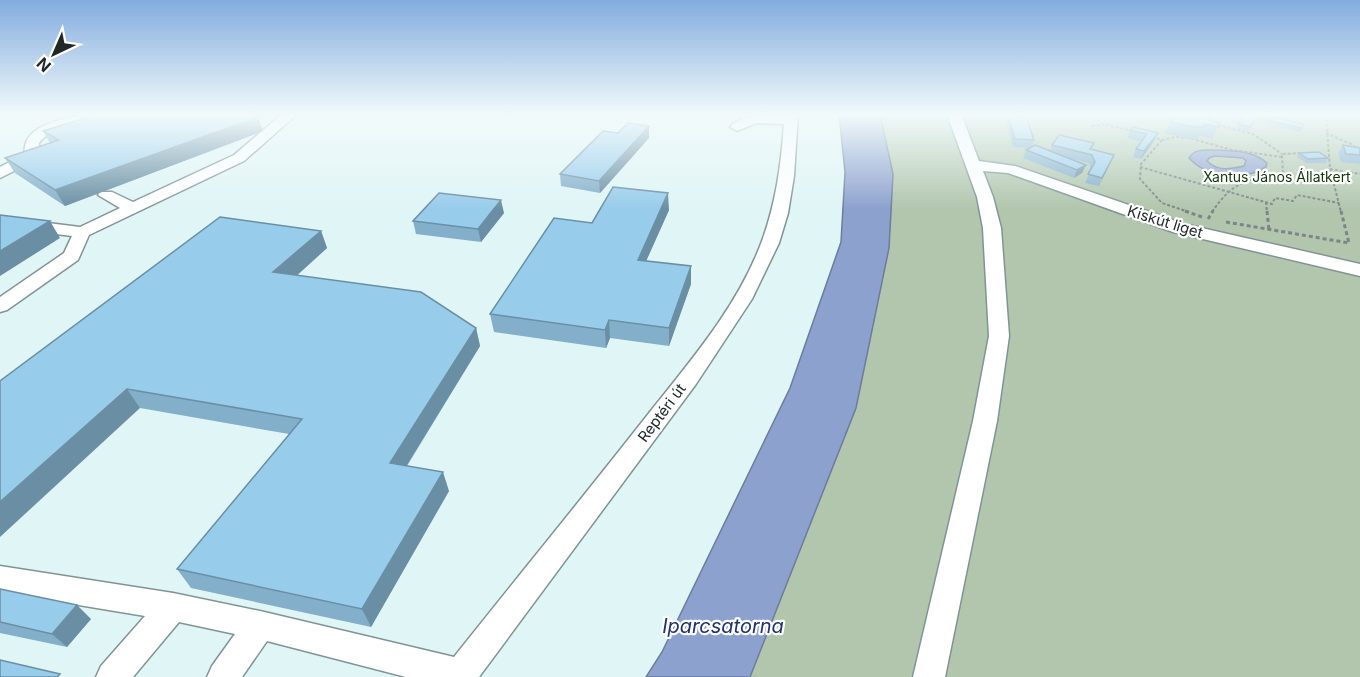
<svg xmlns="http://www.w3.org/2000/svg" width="1360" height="677" viewBox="0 0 1360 677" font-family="Inter,sans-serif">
<rect width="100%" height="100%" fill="#e0f5f6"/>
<path fill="#b1c6ad" d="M880 114H1360V677H750L856 407 893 174Z"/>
<g fill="#8da1ce" stroke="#6c7c9c" stroke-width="1.5" fill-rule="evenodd">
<path d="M839 114H880L893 174 889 248 856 408 750 677H646L662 652 790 388 841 242 845 172Z"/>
<path d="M1214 150C1230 151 1254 150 1267 163L1266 167C1244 181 1207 178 1189 158 1194 149 1204 150 1214 150ZM1215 156 1243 158 1246 161 1244 166C1231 169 1218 172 1207 161L1209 158Z"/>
</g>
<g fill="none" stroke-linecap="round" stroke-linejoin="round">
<g stroke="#809495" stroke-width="3">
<g id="minor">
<path d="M85 114H107L105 117C85 122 51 126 39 143L40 156 38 159 0 178V167L25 154C21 125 64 119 85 114Z"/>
<path d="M282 114H297L244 161 89 235 78 260 7 310 0 312V297L64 253 72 236 0 227V217L80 227 120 208 98 195 100 192H112L133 202 234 155Z"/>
<path d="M784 114H798L794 176 788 213 779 243 752 299 696 384 479 677H406L267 641 242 677H207L212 666 235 634 179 622 133 677H96L101 666 145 616 0 592V566L173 593 260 611 454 657C516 579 580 501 642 422 686 366 737 309 762 241 776 203 781 165 784 124L756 123 737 131 730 127C744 112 766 115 784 116Z"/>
<path d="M947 114H961L979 161 1015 166 1184 224 1360 264V276L1173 232 1008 173 983 171 993 197 1001 228 1009 336 997 421 945 677H913L973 421 989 336 983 228 977 197Z"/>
</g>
</g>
<g stroke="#798788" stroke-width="2" stroke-dasharray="3 2" stroke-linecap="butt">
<path d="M1089 114 1104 124 1132 131"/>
<path d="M1326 114 1330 169 1341 212"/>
<path d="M1024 115 1028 114"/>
<path d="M1218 125 1253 134 1282 154"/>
<path d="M1092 126 1104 124"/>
<path d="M1326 133 1351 144 1360 152"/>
<path d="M1152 137 1162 140 1175 137 1189 138 1232 150 1282 157"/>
<path d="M1162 140 1141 164 1140 179 1162 203 1189 212"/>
<path d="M1140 167 1272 204 1275 198 1293 201 1297 195 1339 203"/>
<path d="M1330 169 1360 174"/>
<path d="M1266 202 1267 212"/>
<path d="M1212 212C1233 181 1247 179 1283 174L1282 154 1302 153"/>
</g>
<g stroke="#798788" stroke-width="3" stroke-dasharray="4 3" stroke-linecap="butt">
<path d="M1185 211 1202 217"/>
<path d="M1267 211 1269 230"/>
<path d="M1208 219 1213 211"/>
<path d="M1226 222 1349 243 1341 211"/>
</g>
<use href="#minor" fill="#fff" fill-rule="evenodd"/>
</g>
<g fill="#83afca">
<path d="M79 114H270L258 118 263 131 65 206 15 173 5 158 50 143 43 131 82 119Z"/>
<path d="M1173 114H1213L1209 121 1220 123 1212 139 1200 136 1197 139H1189L1165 133Z"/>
<path d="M1259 115 1248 131 1236 128 1238 124Z"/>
<path d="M1008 116 1034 140 1032 147 1050 151 1052 145 1091 150 1110 163 1099 186 1085 183 1091 169 1089 163 1067 158 1086 165 1082 173 1074 178 1023 158 1026 150 1029 148 1013 147 1006 123Z"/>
<path d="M1265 116 1304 124 1300 132 1261 123Z"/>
<path d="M1130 130 1158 133 1154 141 1141 159 1133 157 1136 149 1142 142 1127 138Z"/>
<path d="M649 138 600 193 561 186 560 174Z"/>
<path d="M1343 145 1360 148V164L1341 162 1338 153Z"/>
<path d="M1299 153 1328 158 1326 163H1306L1297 157Z"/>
<path d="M669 210 646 261 691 284 669 346 610 338 606 348 494 332 490 314Z"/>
<path d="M504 213 481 242 416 234 413 221Z"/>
<path d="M321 231 327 248 297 275 476 328 480 346 407 466 449 491 371 627 191 588 177 569 289 434 140 408 0 381Z"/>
<path d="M0 589 91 619 67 647 0 633Z"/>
</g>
<g fill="#6a8fa4">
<path d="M241 114H270L258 118 263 131 65 206 55 190Z"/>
<path d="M649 126V138L600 193 599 181Z"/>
<path d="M1158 133 1154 141 1141 159 1144 151Z"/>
<path d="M1086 165 1082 173 1074 178 1077 170Z"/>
<path d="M668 193 669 210 639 277 638 260Z"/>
<path d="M501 200 504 213 481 242 478 229Z"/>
<path d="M50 221 60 238 0 276V251Z"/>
<path d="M321 231 327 248 281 290 273 272Z"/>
<path d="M691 266V284L669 346V328Z"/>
<path d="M609 320 610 338 606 348 605 330Z"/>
<path d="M476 328 480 346 397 481 390 463Z"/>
<path d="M127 389 140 408 0 537V502Z"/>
<path d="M443 472 449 491 371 627 362 609Z"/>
<path d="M77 605 91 619 67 647 52 634Z"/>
</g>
<g fill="#98cceb" stroke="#6a8fa4" stroke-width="1.5">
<path d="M88 114H251L258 117 55 190 5 158 59 140 43 131 92 116Z"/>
<path d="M1177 114H1212L1208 120 1220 123 1218 127 1205 124 1203 127H1194L1171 122Z"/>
<path d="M1245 114 1259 115 1250 127 1238 124Z"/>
<path d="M1008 116 1026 117 1034 140 1015 139Z"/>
<path d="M1265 116 1304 124 1302 128 1263 119Z"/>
<path d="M628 123 649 126 599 181 560 174 603 131 618 133Z"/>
<path d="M1133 127 1158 133 1144 151 1136 149 1147 134 1130 130Z"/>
<path d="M1059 135 1094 143 1090 149 1114 155 1102 178 1088 174 1095 162 1092 155 1052 145Z"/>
<path d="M1035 145 1086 165 1077 170 1026 150Z"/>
<path d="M1343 145 1360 148V155L1346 154Z"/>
<path d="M1319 152 1328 158 1308 159 1299 153Z"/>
<path d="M613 187 668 193 638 260 691 266 669 328 609 320 605 330 490 314 554 218 592 223Z"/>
<path d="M439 193 501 200 478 229 413 221Z"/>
<path d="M0 215 50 221 0 251Z"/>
<path d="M220 217 321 231 273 272 421 292 476 328 390 463 443 472 362 609 177 569 302 419 127 389 0 502V381Z"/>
<path d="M0 589 77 605 52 634 0 622Z"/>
<path d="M0 660 60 674 57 677H0Z"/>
</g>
<linearGradient id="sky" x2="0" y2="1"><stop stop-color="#83acde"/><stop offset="0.55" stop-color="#f1fafb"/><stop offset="1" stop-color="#f1fafb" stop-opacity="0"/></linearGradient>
<rect width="1360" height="209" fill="url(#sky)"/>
<g text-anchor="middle" stroke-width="4.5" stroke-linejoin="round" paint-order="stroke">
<g font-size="14" fill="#12340a" stroke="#fff">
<text x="1277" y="182">Xantus János Állatkert</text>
</g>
<g font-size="15" fill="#1f2727" stroke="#fff">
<text transform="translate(1165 222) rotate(17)" y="5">Kiskút liget</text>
<text transform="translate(662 413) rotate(-53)" y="5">Reptéri út</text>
</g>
<g font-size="20" font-style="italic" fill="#1e336a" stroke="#fff">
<text x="723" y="633">Iparcsatorna</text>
</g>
</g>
<g transform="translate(54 54) rotate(224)" stroke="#ffffff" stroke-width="4.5" paint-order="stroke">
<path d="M0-4.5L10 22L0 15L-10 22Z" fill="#1f2727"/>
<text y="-9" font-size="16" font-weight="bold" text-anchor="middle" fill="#1f2727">N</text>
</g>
</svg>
